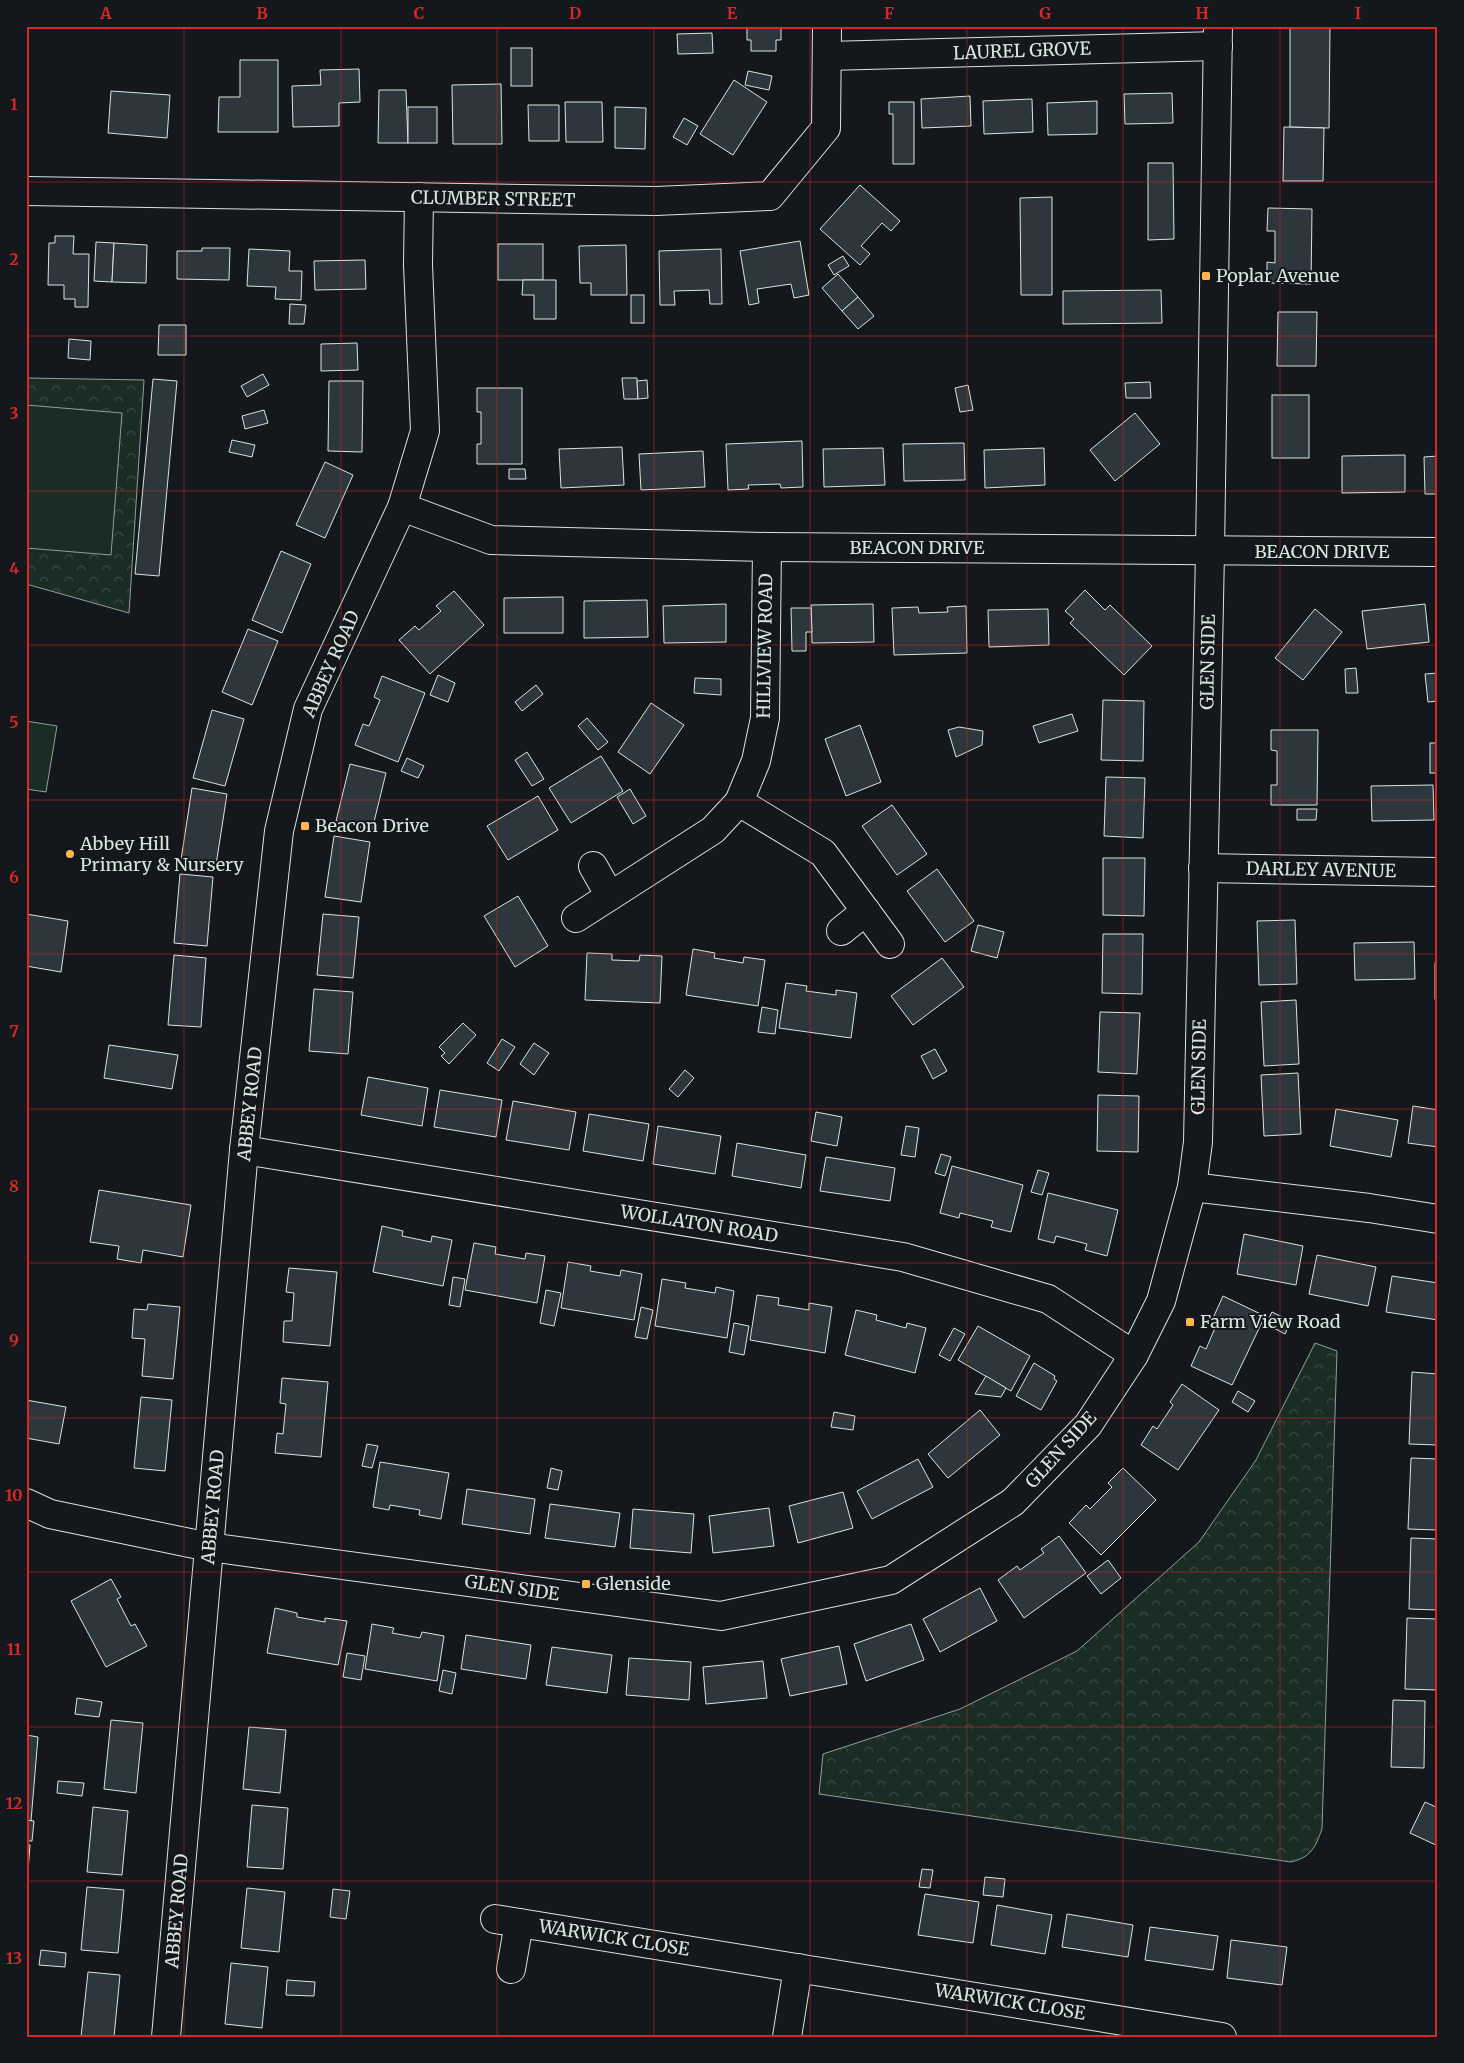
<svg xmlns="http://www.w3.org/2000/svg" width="1464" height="2063" viewBox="0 0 1464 2063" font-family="Merriweather,serif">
<defs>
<pattern id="forest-crowns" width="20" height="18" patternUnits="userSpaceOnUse" patternTransform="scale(1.25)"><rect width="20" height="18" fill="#1a2d24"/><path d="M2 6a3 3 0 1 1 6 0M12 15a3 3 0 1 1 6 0" fill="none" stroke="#3b4b43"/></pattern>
</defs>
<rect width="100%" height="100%" fill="#14181c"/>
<g fill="url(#forest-crowns)" stroke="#939e99">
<path d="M26 378 144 380 129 613 26 584Z"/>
<path d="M1315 1343 1337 1351 1322 1829C1315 1848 1311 1857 1291 1862L819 1794 823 1754 960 1709 1077 1651 1199 1542 1256 1460Z"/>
</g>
<g fill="#1a2d24" stroke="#939e99">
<path d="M26 405 122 413 111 555 26 548Z"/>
<path d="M26 721 57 726 46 792 26 789Z"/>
</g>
<g fill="#2c363c" stroke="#d8e6dc">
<path d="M747 26H781V40H776V51H751V40H747Z"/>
<path d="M1290 26H1330L1329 128 1290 127Z"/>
<path d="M712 33 713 53 678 54 677 34Z"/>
<rect x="511" y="48" width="21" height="38"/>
<path d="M240 60H278V132H218L219 97H240Z"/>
<path d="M359 69 360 102 339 103V126L293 127 292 86 321 85 320 70Z"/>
<path d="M748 71 772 76 769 90 745 85Z"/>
<path d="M734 80 767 102 733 155 700 134Z"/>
<path d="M501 84 502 144H453L452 85Z"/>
<path d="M379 90H406L408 143H378Z"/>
<path d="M111 91 170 95 167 138 108 133Z"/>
<path d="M1172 93 1173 123 1125 124 1124 94Z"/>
<path d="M970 96 971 126 922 128 921 99Z"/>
<path d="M1032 99 1033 132 984 134 983 101Z"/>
<path d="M1097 101V134L1048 135 1047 103Z"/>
<path d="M565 102H602L603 142H566Z"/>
<path d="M889 102H914V164H893V114H889Z"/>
<path d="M528 105H559V141H529Z"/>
<rect x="408" y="107" width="29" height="36"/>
<path d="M615 107 646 108 645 149 615 148Z"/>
<path d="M684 118 698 126 687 145 673 137Z"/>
<path d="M1284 127 1324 128 1323 181H1283Z"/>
<path d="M1148 163H1173L1174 239 1148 240Z"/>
<path d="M860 185 900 221 891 231 882 223 861 246 870 254 860 265 820 229Z"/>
<path d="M1052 197V295H1021L1020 198Z"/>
<path d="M1268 208 1312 209 1311 284 1267 283V262L1275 263V231H1267Z"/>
<path d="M55 236H74L73 254H89L88 307H75V299H64V285H48L49 243H55Z"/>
<path d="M800 241 809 295 794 298 791 284 757 289 759 303 749 305 740 251Z"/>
<path d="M96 242 114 243 112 282 94 281Z"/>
<path d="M114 243 147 245 146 283 112 282Z"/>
<rect x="498" y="244" width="45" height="36"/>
<path d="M626 245 627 295H591V283H580L579 246Z"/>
<path d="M202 248H230L229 280 177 279V251H202Z"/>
<path d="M249 249 290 251 289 271H302L301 300 275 299 276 287 247 286Z"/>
<path d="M721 249 722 304H710L709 290 674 291 675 305H660L659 251Z"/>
<path d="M843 256 849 266 834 275 828 265Z"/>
<path d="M365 260 366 289 315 290 314 261Z"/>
<path d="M838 274 858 297 842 311 822 288Z"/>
<path d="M523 280H556V319H534V295H522Z"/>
<path d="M1161 290 1162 323 1063 324V291Z"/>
<rect x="631" y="295" width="13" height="28"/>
<path d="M858 297 874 316 858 329 842 311Z"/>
<path d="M290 304 306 305 304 324H289Z"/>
<path d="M1278 312H1317L1316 366H1277Z"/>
<path d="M159 325H186V355H158Z"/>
<path d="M69 339 91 341 90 360 68 358Z"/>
<path d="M357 343 358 370 321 371V344Z"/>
<path d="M263 374 269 385 247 397 241 386Z"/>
<path d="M622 378H637L638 399H624Z"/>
<path d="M153 379 177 381 159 576 135 574Z"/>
<path d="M647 380 648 398 638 399 637 381Z"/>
<path d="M329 381H363L362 452 328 451Z"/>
<path d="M1150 382 1151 398H1126L1125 383Z"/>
<path d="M968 385 973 410 960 412 955 388Z"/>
<path d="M477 388H522V464H477V444H481V412H477Z"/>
<rect x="1272" y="395" width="37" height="63"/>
<path d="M264 410 268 423 245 429 242 416Z"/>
<path d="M1135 413 1160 444 1115 481 1090 450Z"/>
<path d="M232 440 255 445 252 457 229 452Z"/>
<path d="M802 441 803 487 781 488 780 484 748 485 749 489 728 490 726 444Z"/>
<path d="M964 443 965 480 904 481 903 444Z"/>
<path d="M622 447 624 485 561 488 559 449Z"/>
<path d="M883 448 885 485 824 487 823 449Z"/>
<path d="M1044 448 1045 485 985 488 984 450Z"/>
<path d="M703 451 705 487 641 490 639 454Z"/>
<path d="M1405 455V492L1342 493V456Z"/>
<path d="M1438 456V494H1425L1424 457Z"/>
<path d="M325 462 353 475 325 538 296 525Z"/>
<path d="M509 469H525L526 479H509Z"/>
<path d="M281 551 311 564 282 633 252 620Z"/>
<path d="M1085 590 1105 610 1110 605 1152 646 1124 675 1070 623 1074 619 1065 611Z"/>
<path d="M454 591 484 625 430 674 399 640 415 626 419 630 441 611 436 606Z"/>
<path d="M563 597V633H504V598Z"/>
<path d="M647 600 648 637 584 638V601Z"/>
<path d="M726 604V642L664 643 663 606Z"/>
<path d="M873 604 874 642 812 643 811 605Z"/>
<path d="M1425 604 1429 642 1367 649 1362 611Z"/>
<path d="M966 606 967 653 894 655 892 608 918 607 919 613 948 612 947 607Z"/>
<path d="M791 608H811L812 632H806V651H792Z"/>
<path d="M1048 609 1049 645 989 647 988 610Z"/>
<path d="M1315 609 1342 632 1303 680 1275 658Z"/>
<path d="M248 629 278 641 252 705 222 692Z"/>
<path d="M1356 668 1358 693H1346L1345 669Z"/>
<path d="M1438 673V701L1428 702 1425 674Z"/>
<path d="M438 675 455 683 448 702 430 695Z"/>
<path d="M382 676 425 693 398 762 355 745 363 724 369 726 380 700 374 697Z"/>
<path d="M695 678 721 679V695L694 693Z"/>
<path d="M536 685 543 694 522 711 515 702Z"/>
<path d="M1103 700 1144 701 1143 761 1101 760Z"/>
<path d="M651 703 684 725 650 774 618 752Z"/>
<path d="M212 710 244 719 225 786 193 778Z"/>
<path d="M1072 714 1078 731 1039 743 1033 726Z"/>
<path d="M587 718 608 742 598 750 578 726Z"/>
<path d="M860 725 881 782 846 796 825 739Z"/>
<path d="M959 727 983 731 982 745 956 757 948 730Z"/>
<path d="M1271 730H1318L1317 805H1271V785H1277V751L1271 750Z"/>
<rect x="1430" y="743" width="8" height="30"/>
<path d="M527 752 544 779 532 786 515 760Z"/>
<path d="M601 756 623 791 571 823 549 788Z"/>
<path d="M407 758 424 766 418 778 401 771Z"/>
<path d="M350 764 386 773 372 830 336 821Z"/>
<path d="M1106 777 1145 778 1143 838 1104 836Z"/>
<path d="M1433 785 1434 820 1372 821 1371 786Z"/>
<path d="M192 788 227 794 216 865 181 860Z"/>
<path d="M630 789 646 816 633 824 617 797Z"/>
<path d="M538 796 558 830 508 860 487 826Z"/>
<path d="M892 805 927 854 897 875 862 826Z"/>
<path d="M1297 809H1317L1316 820H1297Z"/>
<path d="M334 836 370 842 361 902 325 897Z"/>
<path d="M1103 858H1145L1144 916 1103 915Z"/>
<path d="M937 869 974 921 945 942 907 891Z"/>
<path d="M180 874 213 877 207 946 174 943Z"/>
<path d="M518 896 548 946 515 967 484 916Z"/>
<path d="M26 914 68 921 61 972 26 966Z"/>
<path d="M323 914 359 917 353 978 317 975Z"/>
<path d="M1295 920 1297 984 1259 985 1257 921Z"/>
<path d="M978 925 1004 932 997 958 971 951Z"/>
<path d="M1103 934H1143L1142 994 1102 993Z"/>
<path d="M1414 942 1415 979 1355 980 1354 943Z"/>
<path d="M693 949 715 953 714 958 743 963 744 957 765 960 758 1006 686 995Z"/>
<path d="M587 953 612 954V960L639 961 640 955 662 956 660 1003 585 1000Z"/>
<path d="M174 955 206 958 201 1027 168 1025Z"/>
<path d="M942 958 964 987 913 1025 891 996Z"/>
<rect x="1435" y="963" width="3" height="36"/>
<path d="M786 983 807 986 806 991 836 995V990L857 993 851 1038 779 1028Z"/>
<path d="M314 989 353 992 348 1054 309 1051Z"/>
<path d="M1296 1000 1299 1064 1264 1066 1261 1002Z"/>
<path d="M762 1007 778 1010 775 1034 758 1032Z"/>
<path d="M1100 1012 1140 1013 1137 1074 1098 1072Z"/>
<path d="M463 1023 476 1035 449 1064 441 1056 445 1053 439 1047Z"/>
<path d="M502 1039 515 1047 499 1071 487 1063Z"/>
<path d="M534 1043 549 1053 534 1075 520 1064Z"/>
<path d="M109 1045 178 1055 172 1089 104 1078Z"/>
<path d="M935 1049 947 1071 933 1079 921 1056Z"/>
<path d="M685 1070 694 1078 678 1097 669 1089Z"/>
<path d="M1298 1073 1301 1134 1264 1136 1261 1075Z"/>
<path d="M368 1077 428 1088 422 1126 361 1115Z"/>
<path d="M440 1090 502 1100 496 1137 434 1127Z"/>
<path d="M1098 1095 1139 1096 1138 1152 1097 1151Z"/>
<path d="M513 1101 576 1112 569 1150 506 1140Z"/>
<path d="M1413 1106 1438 1110V1147L1408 1143Z"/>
<path d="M1336 1109 1398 1120 1391 1157 1330 1146Z"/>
<path d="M816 1112 842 1117 837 1146 811 1141Z"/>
<path d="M589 1114 649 1124 643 1161 583 1151Z"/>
<path d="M658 1126 721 1136 715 1174 653 1164Z"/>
<path d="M906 1126 919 1128 915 1157 901 1155Z"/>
<path d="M737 1143 806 1155 801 1188 732 1176Z"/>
<path d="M941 1154 951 1157 945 1176 935 1173Z"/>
<path d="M826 1157 895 1168 890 1201 820 1191Z"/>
<path d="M952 1166 1023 1185 1011 1232 991 1227 993 1221 960 1213 959 1218 940 1213Z"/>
<path d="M1038 1170 1049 1173 1042 1195 1031 1192Z"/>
<path d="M99 1190 191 1205 183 1257 143 1250 141 1263 117 1259 119 1246 90 1242Z"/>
<path d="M1048 1193 1118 1210 1107 1256 1085 1250 1087 1244 1056 1236 1054 1243 1038 1239Z"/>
<path d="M382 1226 403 1231 402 1236 431 1242 432 1236 452 1240 443 1286 373 1272Z"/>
<path d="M1244 1234 1303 1246 1296 1285 1237 1274Z"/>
<path d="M474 1243 496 1247 495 1254 525 1259 526 1253 545 1256 537 1303 465 1290Z"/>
<path d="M1317 1255 1376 1267 1368 1306 1309 1294Z"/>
<path d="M568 1262 591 1266 590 1271 620 1276 621 1270 642 1274 634 1320 561 1308Z"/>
<path d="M289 1268 337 1272 330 1346 283 1342 284 1321H292L294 1293 286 1292Z"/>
<path d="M1392 1276 1438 1283V1320L1386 1312Z"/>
<path d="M453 1277 465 1279 460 1307 449 1305Z"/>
<path d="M662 1279 686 1283 685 1288 715 1293 716 1287 734 1291 727 1338 655 1326Z"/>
<path d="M546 1290 561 1293 554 1326 540 1323Z"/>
<path d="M757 1295 779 1298 778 1305 809 1310V1303L832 1307 825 1353 750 1340Z"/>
<path d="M1223 1296 1265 1316 1232 1385 1191 1366 1200 1346 1206 1349 1218 1321 1213 1318Z"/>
<path d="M148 1304 180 1307 173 1379 142 1376 145 1339 132 1338 134 1309 147 1310Z"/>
<path d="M641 1307 653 1310 647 1339 635 1337Z"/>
<path d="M856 1310 877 1315 876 1320 906 1328 907 1323 926 1328 915 1373 845 1355Z"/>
<path d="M1272 1312 1291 1321 1285 1334 1266 1324Z"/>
<path d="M734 1323 749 1326 744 1355 729 1352Z"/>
<path d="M978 1326 1030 1356 1011 1391 958 1360Z"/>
<path d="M954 1328 965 1334 950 1361 939 1355Z"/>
<path d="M1034 1363 1055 1376 1054 1379 1057 1381 1041 1410 1016 1396Z"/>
<path d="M1412 1372 1438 1374V1445L1409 1444Z"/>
<path d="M986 1376 1006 1388 1001 1397 975 1394Z"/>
<path d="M282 1378 328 1382 321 1457 275 1453 277 1433 283 1434 286 1404 280 1403Z"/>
<path d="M1182 1384 1219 1410 1178 1470 1141 1445 1153 1426 1157 1429 1173 1405 1170 1402Z"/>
<path d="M1238 1391 1255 1401 1248 1412 1232 1402Z"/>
<path d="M141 1397 172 1400 165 1471 134 1468Z"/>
<path d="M26 1400 66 1407 59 1444 26 1438Z"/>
<path d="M980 1410 1000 1435 948 1478 928 1454Z"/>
<path d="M834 1412 855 1416 853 1430 831 1427Z"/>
<path d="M367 1444 378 1446 372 1468 362 1466Z"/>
<path d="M1411 1458 1438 1459V1530L1408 1529Z"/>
<path d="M918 1459 933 1487 872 1519 857 1491Z"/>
<path d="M380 1462 449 1473 441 1519 419 1515 420 1510 390 1505 389 1510 373 1507Z"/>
<path d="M551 1468 562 1471 558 1490 547 1488Z"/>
<path d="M1123 1468 1156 1500 1101 1555 1069 1523 1086 1505 1090 1509 1112 1487 1108 1483Z"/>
<path d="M467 1489 535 1499 530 1534 462 1524Z"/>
<path d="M843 1492 853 1528 798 1543 789 1506Z"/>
<path d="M550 1504 620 1513 615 1547 545 1538Z"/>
<path d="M769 1508 774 1546 713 1553 709 1516Z"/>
<path d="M633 1509 694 1514 691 1553 630 1548Z"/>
<path d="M1059 1536 1086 1573 1024 1618 998 1580 1017 1566 1020 1570 1044 1553 1041 1549Z"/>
<path d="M1411 1538 1438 1539V1610L1409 1609Z"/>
<path d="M1108 1560 1121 1578 1101 1594 1087 1576Z"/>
<path d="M111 1579 121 1597 117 1599 131 1626 135 1624 147 1646 106 1667 71 1601Z"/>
<path d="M980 1588 997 1621 940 1652 923 1619Z"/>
<path d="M275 1608 297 1613V1617L325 1622V1618L347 1621 338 1665 267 1653Z"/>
<path d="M1407 1618 1438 1619V1690L1405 1689Z"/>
<path d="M372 1624 394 1628 392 1633 420 1638 422 1632 444 1636 437 1681 365 1669Z"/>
<path d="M911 1624 924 1660 866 1681 854 1644Z"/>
<path d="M466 1635 531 1645 526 1679 461 1669Z"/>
<path d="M839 1646 847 1684 790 1696 781 1659Z"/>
<path d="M552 1647 612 1655 607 1693 546 1685Z"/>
<path d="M347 1653 365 1656 361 1680 343 1677Z"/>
<path d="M629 1658 691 1662 689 1700 626 1695Z"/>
<path d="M763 1661 767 1698 706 1704 703 1667Z"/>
<path d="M443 1670 456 1673 452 1694 439 1691Z"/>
<path d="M77 1698 102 1702 99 1717 75 1714Z"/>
<path d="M1393 1700 1425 1701 1424 1768 1391 1767Z"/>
<path d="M111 1720 143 1723 136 1793 104 1789Z"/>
<path d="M249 1727 286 1730 280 1793 243 1789Z"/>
<path d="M26 1735 38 1737 31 1821 26 1820Z"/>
<path d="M58 1781 84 1783 82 1796 57 1793Z"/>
<path d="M1425 1802 1438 1808V1846L1410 1833Z"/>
<path d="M252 1805 288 1808 283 1869 247 1867Z"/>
<path d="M93 1807 128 1811 122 1875 87 1872Z"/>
<path d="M26 1820 34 1821 32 1841H26Z"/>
<path d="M26 1844 30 1845 28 1871H26Z"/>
<path d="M922 1869 933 1870 930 1888 919 1887Z"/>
<path d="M985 1877 1005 1879 1003 1897 983 1895Z"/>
<path d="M87 1887 124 1890 118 1953 81 1950Z"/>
<path d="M247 1888 285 1892 279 1952 241 1948Z"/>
<path d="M333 1889 350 1891 346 1919 330 1917Z"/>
<path d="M925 1894 979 1902 973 1943 918 1935Z"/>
<path d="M997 1905 1052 1915 1045 1954 991 1945Z"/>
<path d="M1067 1914 1133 1925 1128 1957 1062 1947Z"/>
<path d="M1150 1927 1218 1936 1213 1970 1145 1960Z"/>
<path d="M1231 1940 1287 1947 1282 1985 1227 1978Z"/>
<path d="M41 1950 66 1953 65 1967 39 1965Z"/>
<path d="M231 1963 268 1967 262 2028 225 2024Z"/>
<path d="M88 1972 120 1975 114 2037H81Z"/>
<path d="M287 1980 315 1982 314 1996 286 1995Z"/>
</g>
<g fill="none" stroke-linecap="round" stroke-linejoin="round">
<g stroke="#d8e6dc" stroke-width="30">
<g id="minor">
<path d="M827 56 1218 46"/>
<path d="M26 191 656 201 770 196 826 128 827 26"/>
<path d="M402 507 491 540 767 547 1438 552"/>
<path d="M739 802 823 853 890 944"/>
<path d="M593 866 610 896"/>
<path d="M1203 868 1438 872"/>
<path d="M576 918 713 830 739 802 756 761 765 718 767 547"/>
<path d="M841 931 866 911"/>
<path d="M244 1150 903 1257 1048 1299 1134 1355"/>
<path d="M1192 1187 1369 1208 1438 1219"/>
<path d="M26 1503 50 1514 209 1547 721 1616 891 1580 1013 1502 1088 1425 1134 1355 1161 1301 1192 1187 1198 1142 1210 552 1218 26"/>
<path d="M495 1919 1222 2037"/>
<path d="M511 1969 519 1923"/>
<path d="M166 2037 244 1150 279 831 308 709 402 507 425 431 418 265 419 197"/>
<path d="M787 2037 798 1968"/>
</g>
</g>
<use href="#minor" stroke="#14181c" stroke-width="28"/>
</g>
<path fill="none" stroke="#d62828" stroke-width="1" stroke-opacity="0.55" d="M184 26V2037M341 26V2037M497 26V2037M654 26V2037M810 26V2037M967 26V2037M1123 26V2037M1280 26V2037M26 182H1438M26 336H1438M26 491H1438M26 645H1438M26 800H1438M26 954H1438M26 1109H1438M26 1263H1438M26 1418H1438M26 1572H1438M26 1727H1438M26 1881H1438"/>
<g fill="#ffb74d" stroke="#14181c" stroke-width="2">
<rect x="1201" y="271" width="10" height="10" rx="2.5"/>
<rect x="300" y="821" width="10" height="10" rx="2.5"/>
<circle cx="70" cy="854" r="5"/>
<rect x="1185" y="1317" width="10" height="10" rx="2.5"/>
<rect x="581" y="1579" width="10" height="10" rx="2.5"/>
</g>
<g text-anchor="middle" stroke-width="4" stroke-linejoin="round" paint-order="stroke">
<g font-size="18" fill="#d8e6dc" stroke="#14181c">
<text transform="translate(1022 51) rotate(-2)" y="6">LAUREL GROVE</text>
<text transform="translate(493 199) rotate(1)" y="6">CLUMBER STREET</text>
<text x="917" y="554">BEACON DRIVE</text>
<text x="1322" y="558">BEACON DRIVE</text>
<text transform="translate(765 646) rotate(-89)" y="6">HILLVIEW ROAD</text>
<text transform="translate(1208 662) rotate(-89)" y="6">GLEN SIDE</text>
<text transform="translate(331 664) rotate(-66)" y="6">ABBEY ROAD</text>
<text transform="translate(1321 870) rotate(1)" y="6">DARLEY AVENUE</text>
<text transform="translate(1199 1067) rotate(-89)" y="6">GLEN SIDE</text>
<text transform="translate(250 1104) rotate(-84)" y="6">ABBEY ROAD</text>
<text transform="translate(699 1224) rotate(9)" y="6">WOLLATON ROAD</text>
<text transform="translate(1061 1450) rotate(-48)" y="6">GLEN SIDE</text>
<text transform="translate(213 1507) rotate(-85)" y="6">ABBEY ROAD</text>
<text transform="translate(512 1588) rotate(8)" y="6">GLEN SIDE</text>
<text transform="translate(177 1911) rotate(-85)" y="6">ABBEY ROAD</text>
<text transform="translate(614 1938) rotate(9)" y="6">WARWICK CLOSE</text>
<text transform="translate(1010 2002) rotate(9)" y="6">WARWICK CLOSE</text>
</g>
<g font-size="18" fill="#d8e6dc" stroke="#14181c" text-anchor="start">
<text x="1216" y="282">Poplar Avenue</text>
<text x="315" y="832">Beacon Drive</text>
<text x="80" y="850">Abbey Hill<tspan x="80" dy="21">Primary &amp; Nursery</tspan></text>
<text x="1200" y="1328">Farm View Road</text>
<text x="596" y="1590">Glenside</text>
</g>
</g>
<rect width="1464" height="2063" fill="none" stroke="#14181c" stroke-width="55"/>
<rect x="28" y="28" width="1408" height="2008" fill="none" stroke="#d62828" stroke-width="2"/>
<g font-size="16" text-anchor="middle" font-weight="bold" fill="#d62828">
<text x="106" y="19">A</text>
<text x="262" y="19">B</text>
<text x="419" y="19">C</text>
<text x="575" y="19">D</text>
<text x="732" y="19">E</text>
<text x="889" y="19">F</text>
<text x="1045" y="19">G</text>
<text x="1202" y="19">H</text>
<text x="1358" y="19">I</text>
<text x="14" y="110">1</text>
<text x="14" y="265">2</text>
<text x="14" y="419">3</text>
<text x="14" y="574">4</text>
<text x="14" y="728">5</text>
<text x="14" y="883">6</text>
<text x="14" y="1037">7</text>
<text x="14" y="1192">8</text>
<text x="14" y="1346">9</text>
<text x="14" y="1501">10</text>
<text x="14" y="1655">11</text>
<text x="14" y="1809">12</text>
<text x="14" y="1964">13</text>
</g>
</svg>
